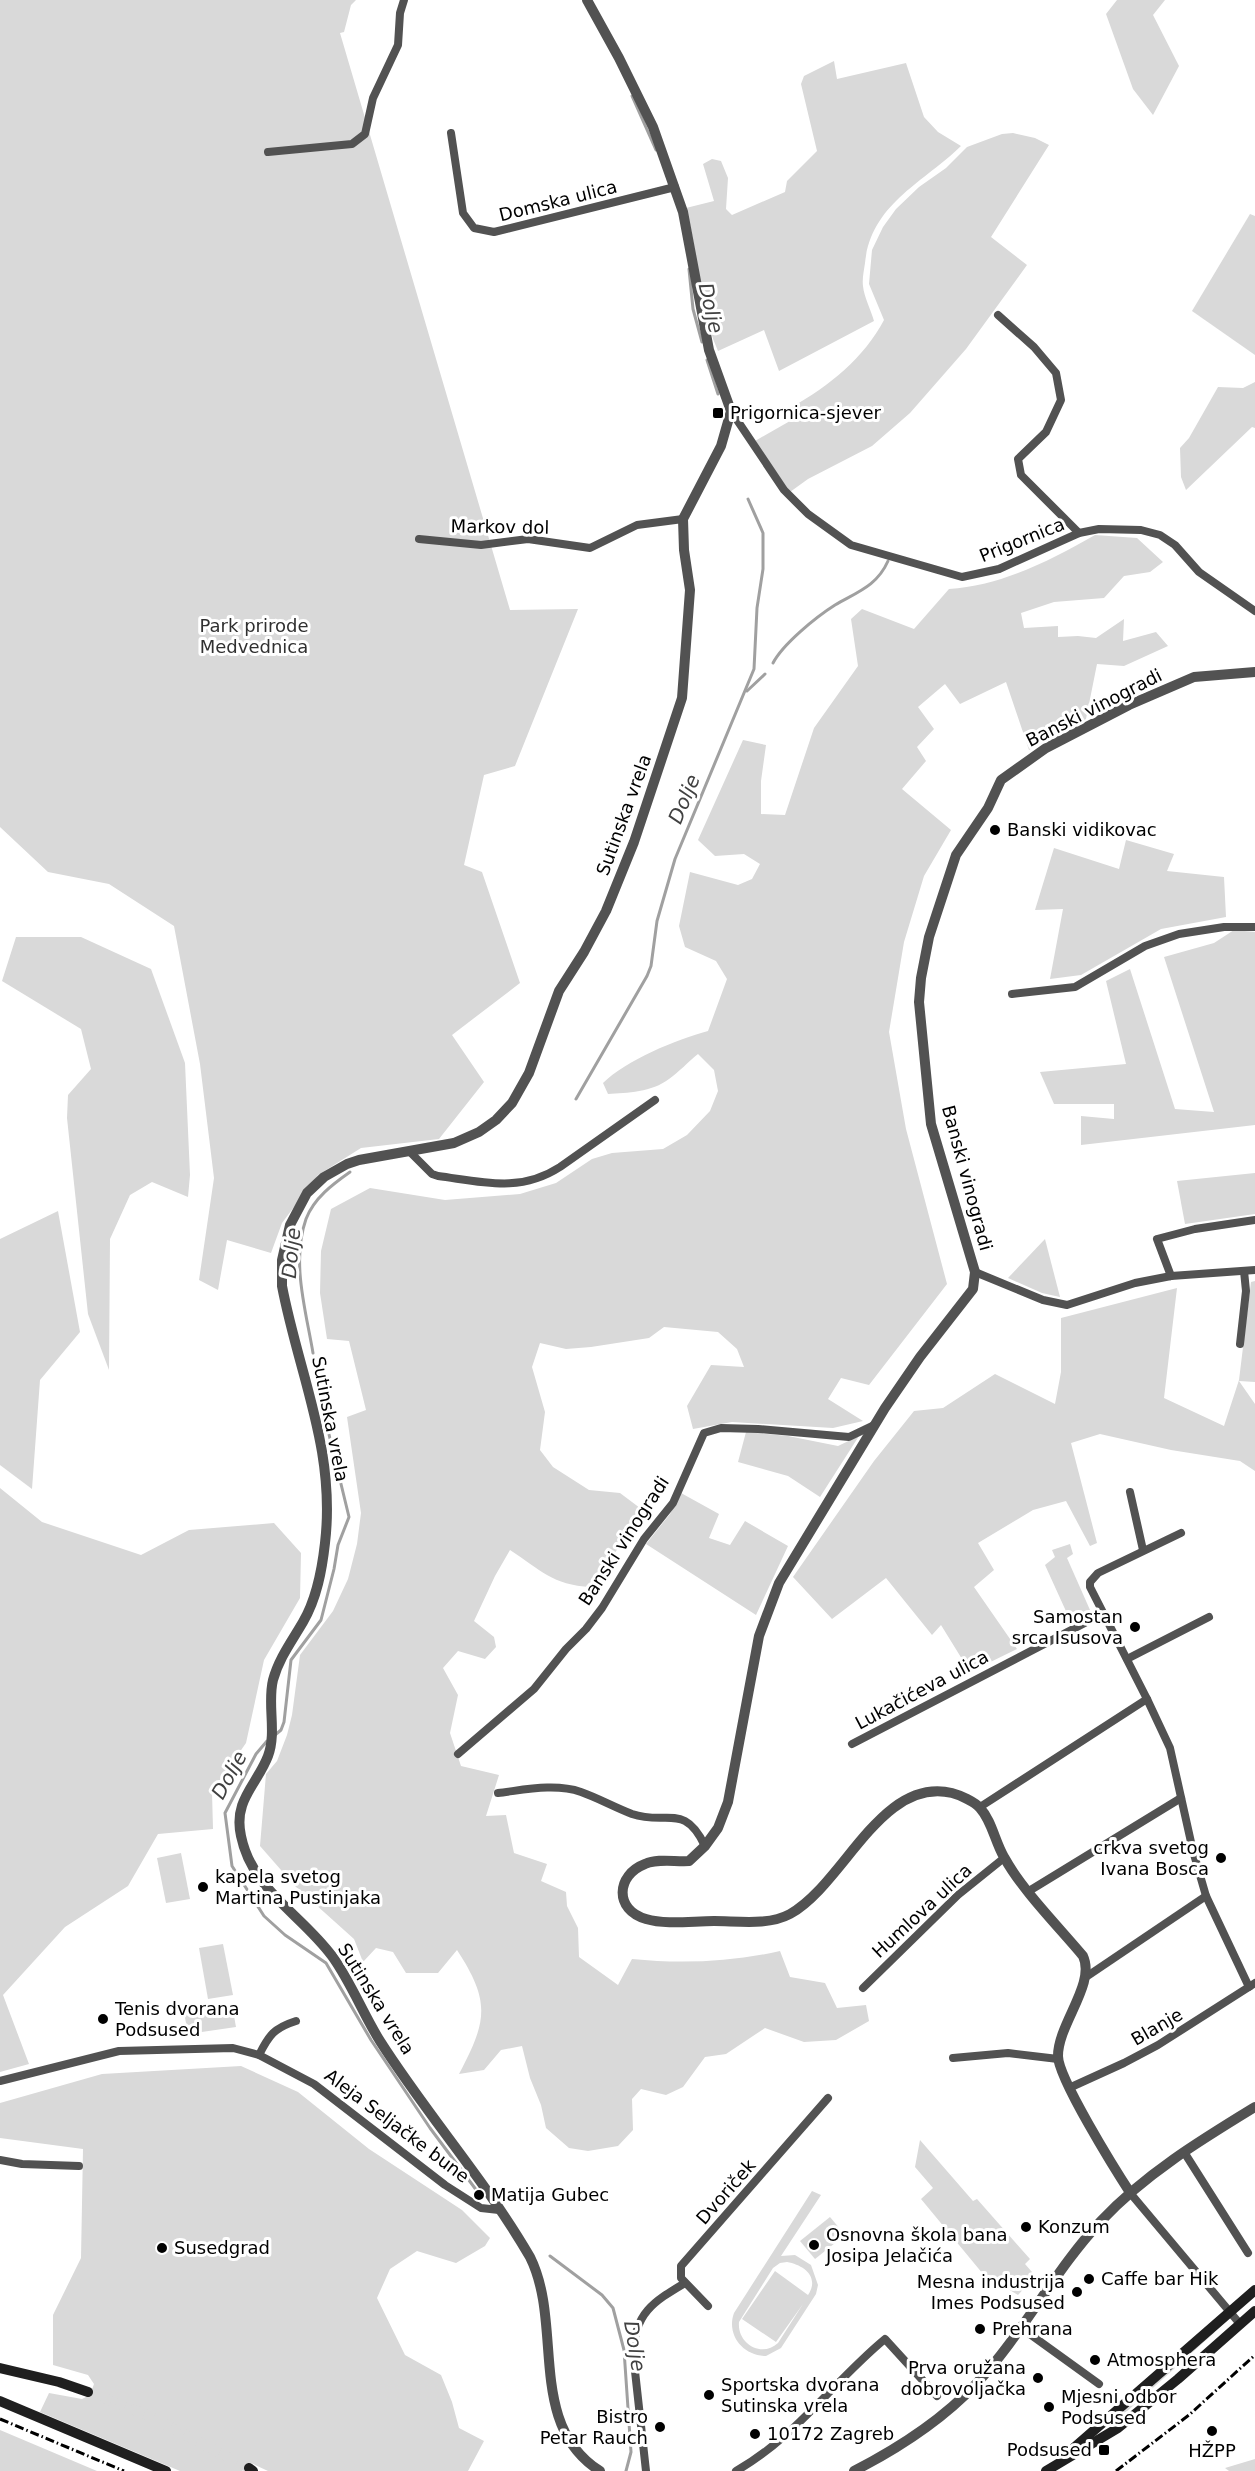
<svg xmlns="http://www.w3.org/2000/svg" width="1255" height="2471" viewBox="0 0 1255 2471" font-family="'DejaVu Sans',sans-serif">
<rect width="100%" height="100%" fill="#fff"/>
<g fill="#d9d9d9" fill-rule="evenodd">
<path d="M0 0H356L351 5 344 32 340 33 510 610 578 609 515 766 484 775 464 865 482 872 520 983 452 1035 484 1082 439 1139 361 1148 318 1175 282 1223 271 1253 227 1240 218 1290 199 1280 214 1178 200 1064 174 926 109 884 48 872 0 827Z"/>
<path d="M1117 0H1165L1153 15 1179 66 1153 115 1133 89 1106 14Z"/>
<path d="M834 61 837 79 906 63 924 117 938 132 961 146C923 183 871 204 865 263 864 270 862 279 863 286 864 297 871 310 874 321L779 371 764 330 718 351C698 306 699 255 686 208L714 201 703 164 712 159 721 161 728 178 726 209 732 215 785 192 787 181 817 151 801 84 804 76Z"/>
<path d="M1013 133 1035 138 1049 145 991 237 1027 265 966 349 910 413 872 446 808 479 790 492 755 441 797 417 792 407C829 386 864 358 884 320L869 284 872 250 883 227 896 209 919 187 946 168 967 147 1002 134Z"/>
<path d="M1250 214 1255 216V355L1192 311Z"/>
<path d="M1255 382V428L1252 427 1186 490 1181 477 1180 448 1189 438 1218 387 1243 388Z"/>
<path d="M1095 535 1137 538 1163 562 1150 572 1124 576 1104 598 1054 602 1021 613 1024 628 1058 626V637L1078 636 1096 638 1124 619 1123 641 1156 632 1168 646 1124 666 1097 664 1086 719 1029 750 1006 682 960 704 945 684 918 707 934 729 917 747 926 761 902 789 951 830 924 876 904 942 889 1032 906 1129 947 1284 869 1385 841 1378 828 1399 863 1421 833 1428 732 1422 693 1429 687 1406 711 1365 744 1367 737 1349 718 1332 664 1327 649 1338 591 1347 566 1349 540 1343 532 1367 545 1412 540 1450 553 1467 589 1490 620 1493 644 1511 591 1587C552 1585 541 1570 510 1550L495 1576 474 1621 494 1637 496 1647 485 1659 458 1651 443 1668 458 1695 450 1733 461 1766 499 1775 486 1816 506 1815 514 1853 547 1864 541 1881 566 1892 567 1906 578 1928 579 1957 618 1985 632 1959C681 1964 731 1962 780 1951L790 1977 825 1983 837 2008 866 2005 869 2021 836 2040 804 2042 765 2028 726 2054 705 2057 683 2087 666 2095 641 2089 632 2099 633 2130 618 2146 588 2151 569 2148 546 2128 541 2105 530 2078 522 2046 501 2050 484 2070 459 2074C487 2021 491 2002 457 1950L438 1973H406L393 1952 376 1948 363 1962 354 1939 295 1886 260 1846 266 1774 277 1761 287 1735 292 1715 300 1655 333 1611 348 1579 357 1544 361 1513 347 1417 366 1410 349 1341 327 1339 320 1293 321 1251 331 1209 370 1188 445 1200 520 1194 556 1183 592 1159 612 1153 663 1149 687 1135 710 1111 718 1091 714 1070 698 1054C688 1062 679 1072 669 1079 652 1092 627 1093 608 1094L603 1083C625 1061 677 1039 708 1031L727 979 716 961 685 947 679 926 690 872 738 885 752 879 760 864 744 854 715 856 698 840 743 740 766 745 761 781V814L785 815 814 728 858 666 851 619 862 609 914 629 949 589C1001 586 1051 560 1095 535Z"/>
<path d="M1126 840 1174 854 1167 871 1224 877 1226 917 1161 929 1081 975 1050 979 1063 909 1035 910 1054 848 1119 869Z"/>
<path d="M1234 930 1255 932V1125L1081 1145V1116L1114 1119V1104H1054L1040 1072 1126 1064 1106 981 1130 969 1175 1109 1214 1112 1164 957 1214 943Z"/>
<path d="M16 937H81L151 969 185 1063 190 1175 188 1197 152 1182 130 1195 110 1239 109 1370 88 1314 67 1118 68 1095 91 1069 81 1029 2 981Z"/>
<path d="M1255 1173V1214L1185 1224 1177 1181Z"/>
<path d="M58 1211 80 1332 40 1380 32 1489 0 1465V1239Z"/>
<path d="M1045 1239 1060 1297 1042 1293 1008 1278Z"/>
<path d="M1255 1281V1382L1239 1381 1255 1404V1471L1240 1461 1171 1450 1100 1434 1071 1443 1097 1543 1090 1546 1066 1501 1033 1510 978 1543 994 1570 974 1587 1017 1649 970 1672 941 1625 932 1635 886 1578 832 1619 793 1577 874 1461 914 1411 943 1408 995 1374 1055 1404 1061 1372V1318L1177 1288 1164 1398 1224 1426 1239 1380 1251 1282Z"/>
<path d="M746 1432 788 1436 838 1446 859 1436 820 1497 788 1476 738 1462Z"/>
<path d="M0 1488 42 1522 141 1555 189 1530 274 1523 301 1553 300 1598 264 1660 246 1743 212 1792 213 1829 158 1834 128 1886 65 1927 3 1995 29 2064 0 2072Z"/>
<path d="M681 1493 719 1514 709 1538 730 1545 745 1521 788 1546 756 1615 646 1544 670 1514Z"/>
<path d="M1070 1544 1073 1554 1067 1558 1090 1610 1070 1620 1045 1565 1055 1557 1052 1550Z"/>
<path d="M181 1853 190 1899 166 1903 157 1858Z"/>
<path d="M223 1944 233 1995 208 1999 199 1948Z"/>
<path d="M232 2005 236 2027 188 2034 184 2012Z"/>
<path d="M241 2066 298 2092 369 2149 462 2210 490 2238 485 2246 456 2263 417 2251 390 2269 377 2298 405 2355 441 2375 452 2402 459 2428 484 2441 468 2471H268L251 2463 242 2470 243 2471H180L40 2412 49 2393 82 2399 90 2395 94 2384 88 2375 53 2365V2315L81 2258 83 2149 0 2138V2103L102 2074Z"/>
<path d="M920 2140 973 2201 977 2199 1030 2259 1025 2264 1032 2272 1025 2281 1028 2284 1018 2295 983 2274 921 2199 933 2188 915 2167Z"/>
<path d="M812 2191 821 2195 781 2256 795 2255 811 2265 818 2285 816 2294 781 2348 766 2356C743 2356 726 2335 734 2313ZM787 2262C804 2265 820 2277 808 2295L775 2271 742 2319 776 2342 803 2304 778 2343C762 2358 737 2344 739 2322L773 2268 780 2263Z"/>
<path d="M830 2217 845 2235 815 2259 800 2241Z"/>
<path d="M1215 2332 1115 2422 1113 2421 1212 2333Z"/>
<path d="M0 2430 97 2471H0Z"/>
<path d="M1255 2459V2471H1229L1225 2468Z"/>
</g>
<g fill="none" stroke-linecap="round" stroke-linejoin="round">
<g stroke="#a0a0a0" stroke-width="3">
<path d="M632 96 656 150"/>
<path d="M689 269 693 309 702 342"/>
<path d="M707 360 718 394"/>
<path d="M773 663C783 644 816 617 835 605 857 592 877 586 888 561"/>
<path d="M747 691 765 674"/>
<path d="M576 1099 647 976 651 966 657 921 675 859 754 669 757 608 763 569V533L748 499"/>
<path d="M313 1353C306 1311 291 1262 306 1219 314 1198 333 1184 350 1172"/>
<path d="M275 1735 281 1730 284 1722 291 1660 321 1620 334 1569 338 1545 349 1517 326 1422"/>
<path d="M267 1741 256 1754 225 1813 232 1866 264 1916 285 1935 326 1963 371 2040 430 2128 477 2191"/>
<path d="M550 2256 602 2295 613 2308 624 2350 631 2452 626 2471"/>
</g>
<path stroke="#d9d9d9" stroke-width="10" stroke-dasharray="10 5" stroke-linecap="butt" d="M88 2392 147 2415 249 2468"/>
<g stroke="#525252" stroke-width="8">
<path d="M451 133 463 213 474 228 494 232 675 187"/>
<path d="M268 152 352 144 365 134 373 98 398 45 400 13 404 0"/>
<path d="M998 315 1034 347 1056 373 1061 400 1046 432 1018 459 1021 475 1079 533"/>
<path d="M731 411 784 490 808 514 851 545 962 577 999 569 1079 533 1099 529 1141 530 1160 535 1175 545 1199 572 1255 611"/>
<path d="M419 539 481 545 528 539 590 548 637 525 683 519"/>
<path d="M1012 994 1075 987 1145 946 1179 934 1224 927H1255"/>
<path d="M410 1152 432 1174 438 1176C483 1182 520 1193 560 1167L655 1100"/>
<path d="M975 1272 1043 1300 1067 1305 1135 1283 1171 1276 1255 1270"/>
<path d="M1171 1276 1157 1239 1195 1229 1255 1220"/>
<path d="M1240 1344 1246 1291 1244 1271"/>
<path d="M1130 1492 1143 1550"/>
<path d="M1181 1533 1098 1573 1090 1582V1587L1147 1699 1170 1748 1193 1851 1206 1896 1249 1987"/>
<path d="M1127 1659 1209 1617"/>
<path d="M852 1744 1102 1614"/>
<path d="M458 1754 534 1689 566 1649 586 1629 602 1608 644 1539 673 1503 704 1433 721 1428 758 1429 849 1437 874 1425"/>
<path d="M498 1793C524 1790 555 1783 581 1792 598 1798 614 1807 632 1814 667 1826 684 1802 705 1846"/>
<path d="M980 1807 1147 1699"/>
<path d="M1029 1891 1181 1798"/>
<path d="M1086 1977 1206 1896"/>
<path d="M863 1988 958 1895 1004 1858"/>
<path d="M259 2055C269 2035 274 2028 296 2021"/>
<path d="M953 2058 1008 2053 1058 2059"/>
<path d="M0 2081 119 2051 233 2048 259 2055 314 2084 445 2185 481 2208 499 2210"/>
<path d="M1069 2088 1124 2063 1158 2045 1255 1983"/>
<path d="M1184 2152 1248 2253"/>
<path d="M0 2160 22 2164 79 2166"/>
<path d="M1131 2194 1240 2324"/>
<path d="M708 2306 681 2278V2266L828 2098"/>
<path d="M1020 2327 1099 2384"/>
<path d="M646 2471 633 2353C635 2313 653 2302 685 2283"/>
<path d="M736 2471C795 2438 834 2381 885 2339L937 2396"/>
</g>
<g stroke="#525252" stroke-width="10">
<path d="M587 0 619 58 653 127 683 212 709 350 731 411 721 446 683 519 684 550 690 590 682 698 634 842 606 911 584 952 559 991 529 1073 512 1103 496 1120 479 1132 454 1143 359 1160 347 1164 324 1177 307 1193 290 1225 282 1260V1286C299 1375 336 1450 325 1543 322 1570 317 1598 303 1622 292 1641 279 1658 273 1680 267 1704 277 1732 268 1756 257 1785 233 1800 241 1836 252 1890 301 1914 332 1956 351 1982 363 2014 380 2041 427 2115 486 2181 530 2257 564 2325 526 2424 600 2471"/>
<path d="M1131 2194C1116 2171 1058 2078 1058 2056 1058 2024 1096 1984 1083 1956 1058 1926 1022 1890 1004 1857 995 1842 992 1821 980 1808 975 1802 960 1795 952 1793 881 1776 844 1884 790 1914 768 1926 737 1921 714 1921 692 1921 666 1925 646 1919 614 1910 616 1875 645 1864 658 1858 675 1862 689 1861L705 1846 718 1828 728 1802 759 1636 779 1583 885 1408 920 1357 973 1289 975 1272 931 1124 919 1002 921 978 929 937 956 855 988 808 1001 780 1046 748 1129 705 1194 677 1255 672"/>
<path d="M854 2471C897 2449 942 2420 976 2384 1023 2334 1054 2271 1101 2221 1145 2174 1201 2140 1255 2107"/>
</g>
<g stroke="#1f1f1f" stroke-width="10">
<path d="M0 2368 59 2382 88 2392"/>
<path d="M0 2401 166 2471"/>
<path d="M1068 2453 1255 2290"/>
<path d="M249 2468 253 2471"/>
<path d="M1046 2471 1118 2428 1178 2379 1255 2311"/>
</g>
<g stroke="#000" stroke-width="3" stroke-dasharray="9 3 1.5 3" stroke-linecap="butt">
<path d="M0 2419 124 2471"/>
<path d="M1116 2471 1189 2415 1255 2355"/>
</g>
</g>
<g fill="#000" stroke="#fff" stroke-width="2">
<rect x="712" y="407" width="12" height="12" rx="3"/>
<circle cx="995" cy="830" r="6"/>
<circle cx="1135" cy="1627" r="6"/>
<circle cx="1221" cy="1858" r="6"/>
<circle cx="203" cy="1887" r="6"/>
<circle cx="103" cy="2019" r="6"/>
<circle cx="479" cy="2195" r="6"/>
<circle cx="1026" cy="2227" r="6"/>
<circle cx="814" cy="2245" r="6"/>
<circle cx="162" cy="2248" r="6"/>
<circle cx="1089" cy="2279" r="6"/>
<circle cx="1077" cy="2292" r="6"/>
<circle cx="980" cy="2329" r="6"/>
<circle cx="1095" cy="2360" r="6"/>
<circle cx="1038" cy="2378" r="6"/>
<circle cx="709" cy="2395" r="6"/>
<circle cx="1049" cy="2407" r="6"/>
<circle cx="660" cy="2427" r="6"/>
<circle cx="1212" cy="2431" r="6"/>
<circle cx="755" cy="2434" r="6"/>
<rect x="1098" y="2444" width="12" height="12" rx="3"/>
</g>
<g text-anchor="middle" stroke-width="6" stroke-linejoin="round" paint-order="stroke">
<g font-size="18" fill="#000" stroke="#fff">
<text transform="translate(558 201) rotate(-14)" y="6">Domska ulica</text>
<text transform="translate(500 527) rotate(1)" y="6">Markov dol</text>
<text transform="translate(1022 540) rotate(-22)" y="6">Prigornica</text>
<text transform="translate(1094 708) rotate(-27)" y="6">Banski vinogradi</text>
<text transform="translate(624 815) rotate(-70)" y="6">Sutinska vrela</text>
<text transform="translate(967 1178) rotate(75)" y="6">Banski vinogradi</text>
<text transform="translate(330 1419) rotate(79)" y="6">Sutinska vrela</text>
<text transform="translate(624 1541) rotate(-57)" y="6">Banski vinogradi</text>
<text transform="translate(922 1690) rotate(-28)" y="6">Lukačićeva ulica</text>
<text transform="translate(922 1911) rotate(-43)" y="6">Humlova ulica</text>
<text transform="translate(376 1999) rotate(58)" y="6">Sutinska vrela</text>
<text transform="translate(1157 2027) rotate(-30)" y="6">Blanje</text>
<text transform="translate(397 2126) rotate(37)" y="6">Aleja Seljačke bune</text>
<text transform="translate(726 2192) rotate(-49)" y="6">Dvoriček</text>
</g>
<g font-size="18" fill="#000" stroke="#fff" text-anchor="start">
<text x="730" y="419">Prigornica-sjever</text>
<text x="1007" y="836">Banski vidikovac</text>
<text x="1123" y="1623" text-anchor="end">Samostan<tspan x="1123" dy="21">srca Isusova</tspan></text>
<text x="1209" y="1854" text-anchor="end">crkva svetog<tspan x="1209" dy="21">Ivana Bosca</tspan></text>
<text x="215" y="1883">kapela svetog<tspan x="215" dy="21">Martina Pustinjaka</tspan></text>
<text x="115" y="2015">Tenis dvorana<tspan x="115" dy="21">Podsused</tspan></text>
<text x="491" y="2201">Matija Gubec</text>
<text x="1038" y="2233">Konzum</text>
<text x="826" y="2241">Osnovna škola bana<tspan x="826" dy="21">Josipa Jelačića</tspan></text>
<text x="174" y="2254">Susedgrad</text>
<text x="1101" y="2285">Caffe bar Hik</text>
<text x="1065" y="2288" text-anchor="end">Mesna industrija<tspan x="1065" dy="21">Imes Podsused</tspan></text>
<text x="992" y="2335">Prehrana</text>
<text x="1107" y="2366">Atmosphera</text>
<text x="1026" y="2374" text-anchor="end">Prva oružana<tspan x="1026" dy="21">dobrovoljačka</tspan></text>
<text x="721" y="2391">Sportska dvorana<tspan x="721" dy="21">Sutinska vrela</tspan></text>
<text x="1061" y="2403">Mjesni odbor<tspan x="1061" dy="21">Podsused</tspan></text>
<text x="648" y="2423" text-anchor="end">Bistro<tspan x="648" dy="21">Petar Rauch</tspan></text>
<text x="767" y="2440">10172 Zagreb</text>
<text x="1092" y="2456" text-anchor="end">Podsused</text>
<text x="1212" y="2457" text-anchor="middle">HŽPP</text>
</g>
<g font-size="18" fill="#303030" stroke="#fff">
<text x="254" y="632">Park prirode<tspan x="254" dy="21">Medvednica</tspan></text>
</g>
<g font-size="20" font-style="italic" fill="#414141" stroke="#fff">
<text transform="translate(711 308) rotate(77)" y="7">Dolje</text>
<text transform="translate(684 799) rotate(-67)" y="7">Dolje</text>
<text transform="translate(291 1253) rotate(-85)" y="7">Dolje</text>
<text transform="translate(229 1775) rotate(-61)" y="7">Dolje</text>
<text transform="translate(635 2346) rotate(81)" y="7">Dolje</text>
</g>
</g>
</svg>
